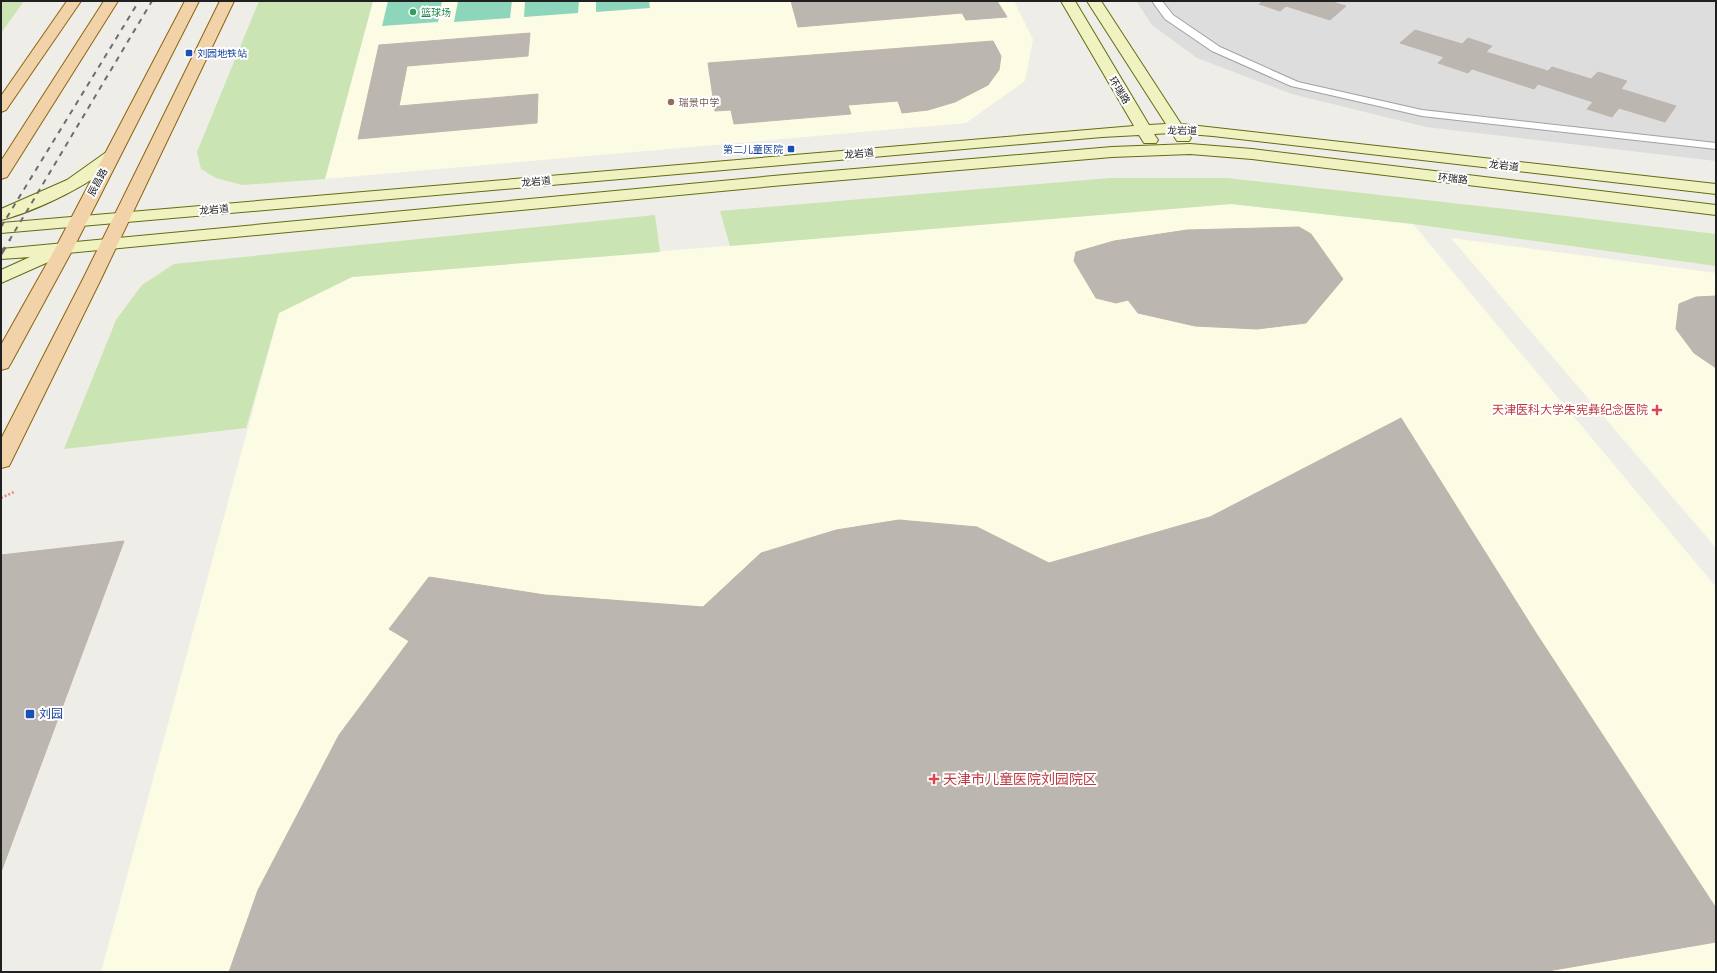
<svg xmlns="http://www.w3.org/2000/svg" width="1717" height="973" viewBox="0 0 1717 973" font-family="'PT Sans Narrow','Noto Sans SC',sans-serif">
<rect width="100%" height="100%" fill="#efede7"/>
<path fill="#dedddd" d="M1136 1H1716V161L1426 127 1292 94 1197 58 1152 25Z"/>
<g fill="#fcfce4">
<path d="M373 1H1014L1033 39 1025 81 966 123 325 179Z"/>
<path d="M1231 204 1413 224 1716 587V972H101L279 313 352 277Z"/>
<path d="M1451 238 1716 273V548Z"/>
</g>
<g fill="#cae4b3">
<path d="M1 1H24L1 33Z"/>
<path d="M259 1H373L325 179 242 185 216 178 201 169 197 152Z"/>
<path d="M1110 178H1227L1533 212 1716 234V266L1413 224 1231 204 730 246 720 211Z"/>
<path d="M655 215 660 252 352 277 279 313 246 428 64 449 116 320 142 285 174 264Z"/>
</g>
<g fill="#8ed6bb">
<path d="M388 1H442L438 22 382 26Z"/>
<path d="M458 1H512L510 18 454 22Z"/>
<path d="M525 1H579L578 13 524 17Z"/>
<path d="M596 1H649L650 8 596 12Z"/>
</g>
<g fill="#bcb6b0" stroke="#c0b4ab">
<path d="M791 1H997L1007 17 966 20 962 13 798 27Z"/>
<path d="M1264 1H1329L1346 6 1330 20 1286 6 1280 11 1259 4Z"/>
<path d="M1415 30 1462 44 1468 38 1492 46 1486 52 1548 71 1552 67 1591 79 1598 72 1627 81 1621 89 1676 106 1665 122 1619 108 1612 117 1587 109 1593 102 1538 84 1534 89 1472 69 1468 73 1438 63 1444 57 1400 43Z"/>
<path d="M530 33 528 56 407 66 399 106 538 94 537 123 358 139 379 45Z"/>
<path d="M993 41 1001 56 999 70 988 85 955 102 928 110 902 113 898 101 848 105 851 114 734 124 731 110 715 111 708 63Z"/>
<path d="M1299 227 1311 234 1343 279 1306 323 1257 329 1195 326 1138 313 1128 300 1116 303 1096 298 1074 261 1076 252 1114 241 1187 230Z"/>
<path d="M1716 296V368L1694 353 1676 329 1679 304 1696 297Z"/>
<path d="M1401 418 1536 633 1716 908V942L1542 972H229L258 890 339 735 409 641 389 629 429 577 545 595 703 607 761 553 836 530 899 520 977 527 1049 563 1210 517Z"/>
<path d="M124 541 1 872V555Z"/>
</g>
<g fill="none" stroke-linecap="round" stroke-linejoin="round">
<g stroke="#a1a1a1" stroke-width="2">
<path id="service" d="M1152 1H1162L1173 15 1220 47 1298 82 1422 110 1716 143V149L1422 116 1291 86 1212 51 1165 19Z"/>
</g>
<g stroke="#626d11" stroke-width="2">
<g id="secondary">
<path d="M1061 1H1075L1149 125 1166 124 1087 1H1101L1181 124 1716 184V194L1213 136 1188 134 1191 138 1189 141H1177L1172 133 1154 134 1158 140 1156 143H1144L1139 135 1102 137 1 233V223L1134 126Z"/>
<path d="M1190 144 1252 149 1716 205V215L1252 159 1190 154 1112 157 784 185 57 254 55 259 1 283V270L30 257 1 259V249L784 175 1112 147Z"/>
<path d="M111 151 117 153 119 156C102 181 31 213 1 220V209L67 180 105 153Z"/>
</g>
</g>
<g stroke="#8c6410" stroke-width="2">
<g id="primary">
<path d="M67 1H81L6 110 1 112V96Z"/>
<path d="M104 1H118L9 174 7 177 1 179V161Z"/>
<path d="M185 1H199L73 249 11 363 8 368 1 370V345L55 249Z"/>
<path d="M220 1H234L101 279 12 460 9 466 1 468V439L83 279Z"/>
</g>
</g>
<path stroke="#eb897c" stroke-width="2.5" stroke-dasharray="2 2" stroke-linecap="butt" d="M1 498 14 492"/>
<use href="#service" fill="#fff" fill-rule="evenodd"/>
<use href="#secondary" fill="#f0f3c1" fill-rule="evenodd"/>
<use href="#primary" fill="#f2d3a9" fill-rule="evenodd"/>
<g stroke="#6e6e6e" stroke-width="2" stroke-dasharray="5.5 5.5" stroke-linecap="butt">
<path d="M1 227 139 1"/>
<path d="M9 241 152 1"/>
</g>
<path stroke="#6e6e6e" stroke-width="3" stroke-dasharray="8 8" stroke-linecap="butt" d="M1 254 10 240"/>
</g>
<circle fill="#2e9e5b" stroke="#fff" stroke-width="1.5" cx="413" cy="12" r="4"/>
<g fill="#1a4fb4" stroke="#fff" stroke-width="1.5">
<rect x="185" y="49" width="8" height="8" rx="2"/>
<rect x="787" y="145" width="8" height="8" rx="2"/>
<rect x="25" y="709" width="10" height="10" rx="2"/>
</g>
<circle fill="#8d6e63" stroke="#fff" stroke-width="1.5" cx="671" cy="102" r="4"/>
<g fill="#e0444e" stroke="#fff" stroke-width="1.5">
<path d="M1655 404h4v4h4v4h-4v4h-4v-4h-4v-4h4z"/>
<path d="M932 773h4v4h4v4h-4v4h-4v-4h-4v-4h4z"/>
</g>
<g text-anchor="middle" stroke-width="4" stroke-linejoin="round" paint-order="stroke">
<g font-size="10" fill="#27864d" stroke="#fff" text-anchor="start">
<text x="421" y="16">篮球场</text>
</g>
<g font-size="10" fill="#164399" stroke="#fff" text-anchor="start">
<text x="197" y="57">刘园地铁站</text>
<text x="783" y="153" text-anchor="end">第二儿童医院</text>
</g>
<g font-size="10" fill="#202020" stroke="#fff">
<text transform="translate(1120 90) rotate(59)" y="4">环瑞路</text>
<text transform="translate(1182 130) rotate(1)" y="4">龙岩道</text>
<text transform="translate(859 153) rotate(-5)" y="4">龙岩道</text>
<text transform="translate(1504 165) rotate(7)" y="4">龙岩道</text>
<text transform="translate(1453 178) rotate(7)" y="4">环瑞路</text>
<text transform="translate(536 181) rotate(-5)" y="4">龙岩道</text>
<text transform="translate(97 182) rotate(-62)" y="4">辰昌路</text>
<text transform="translate(214 209) rotate(-5)" y="4">龙岩道</text>
</g>
<g font-size="10" fill="#785e54" stroke="#fff" text-anchor="start">
<text x="679" y="106">瑞景中学</text>
</g>
<g font-size="12" fill="#be3a42" stroke="#fff" text-anchor="end">
<text x="1648" y="414">天津医科大学朱宪彝纪念医院</text>
</g>
<g font-size="12" fill="#164399" stroke="#fff" text-anchor="start">
<text x="39" y="718">刘园</text>
</g>
<g font-size="14" fill="#be3a42" stroke="#fff" text-anchor="start">
<text x="943" y="784">天津市儿童医院刘园院区</text>
</g>
</g>
<rect width="1717" height="973" fill="none" stroke="#202020" stroke-width="4"/>
</svg>
